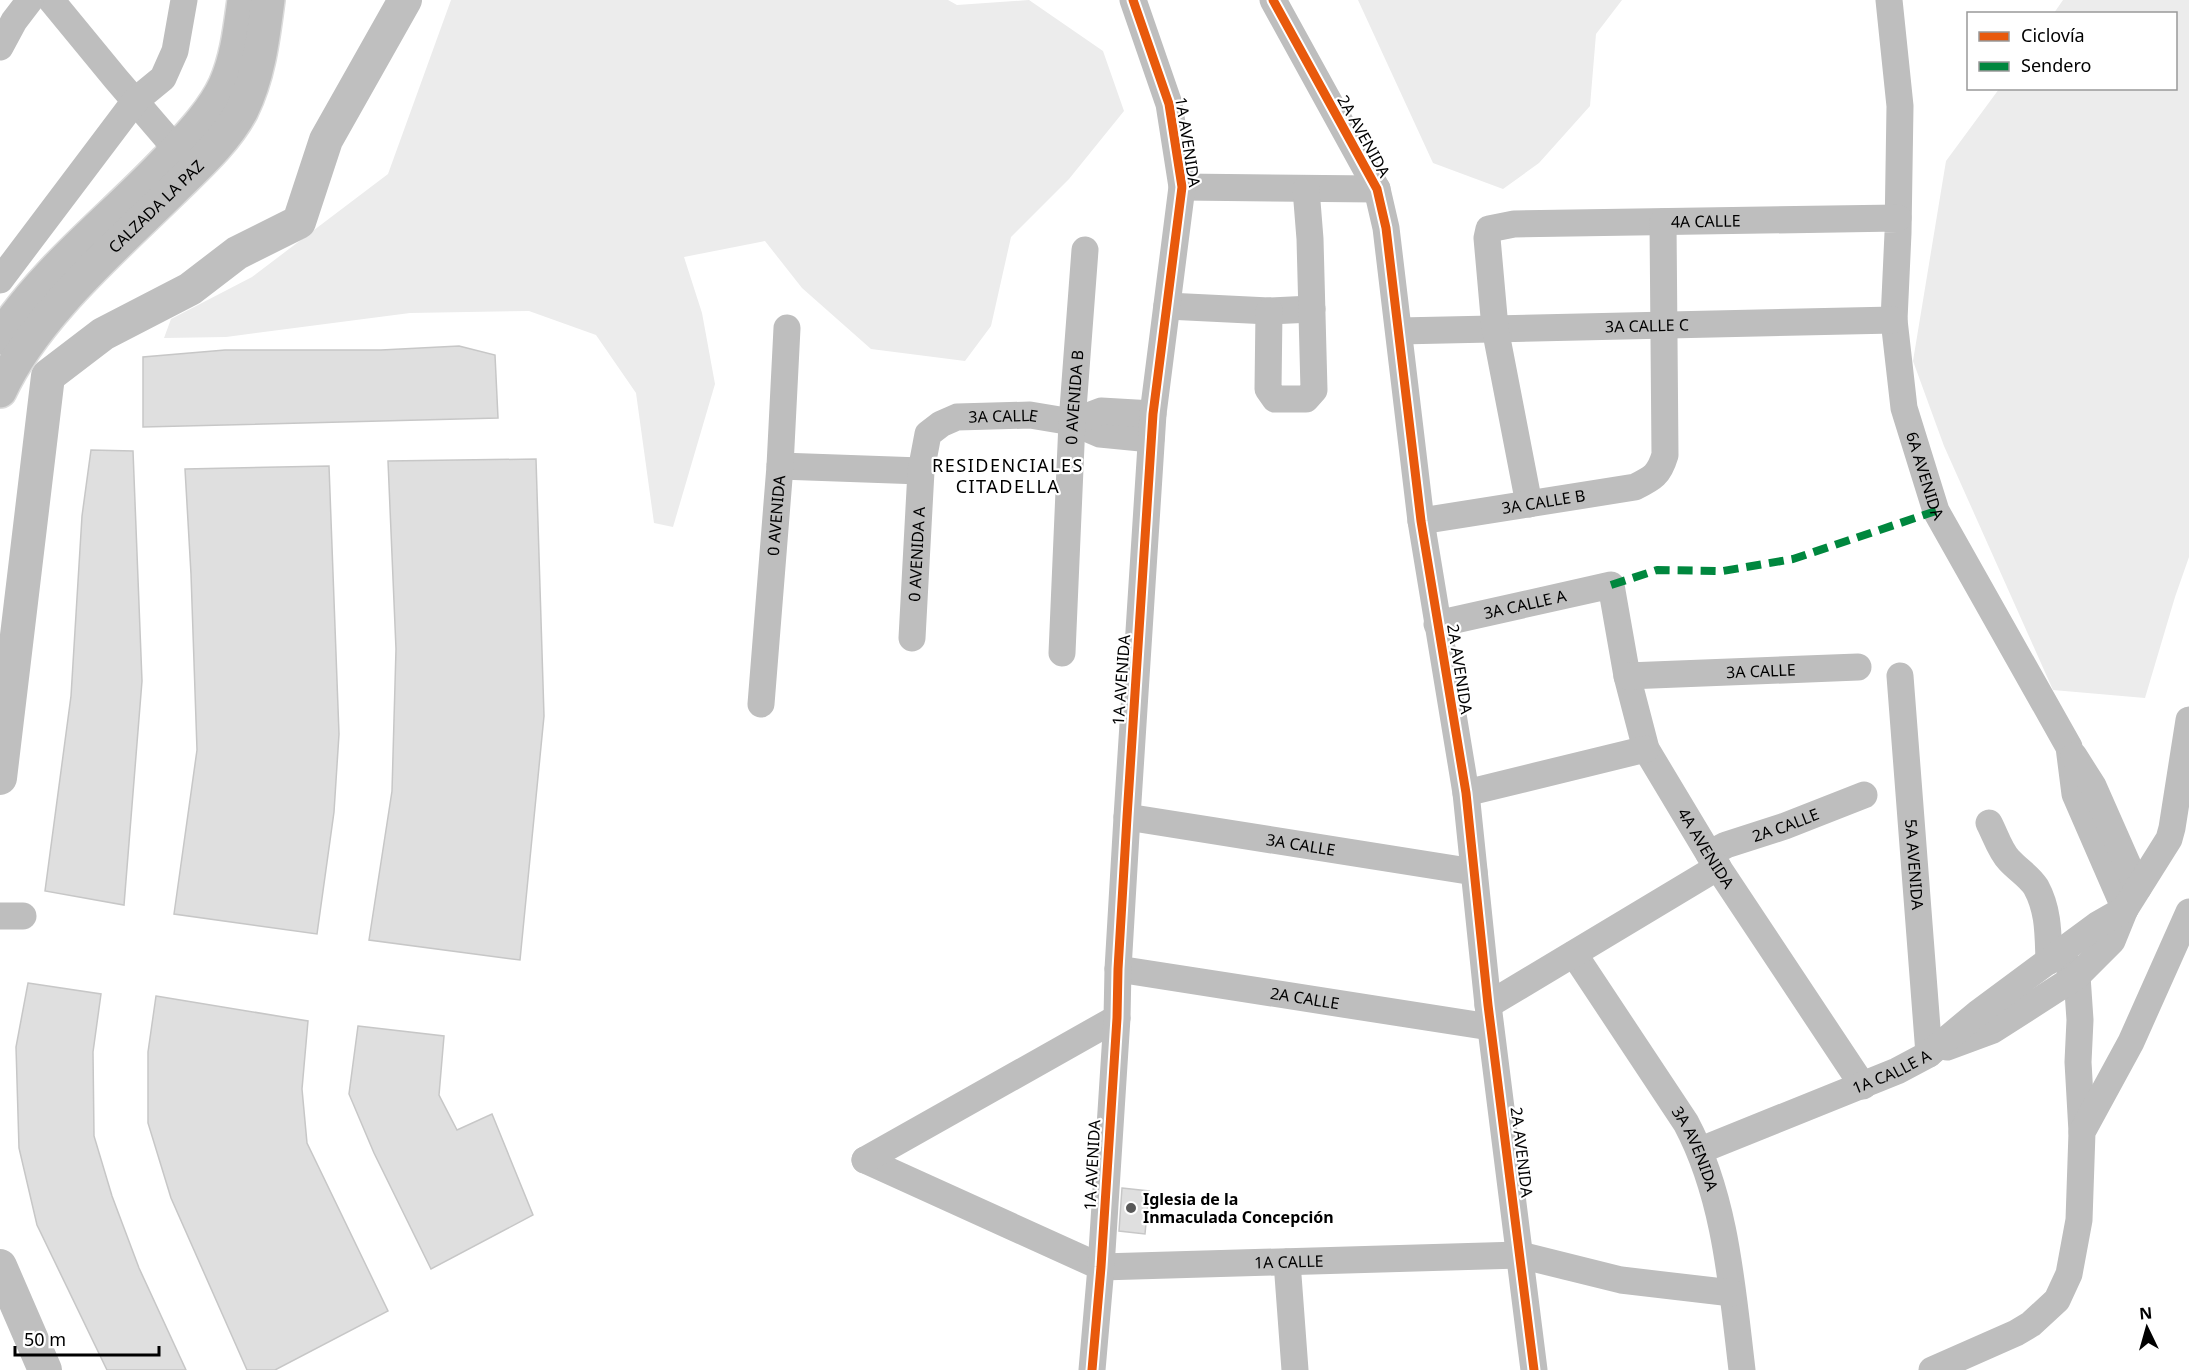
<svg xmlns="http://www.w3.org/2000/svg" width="2189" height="1370" viewBox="0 0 2189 1370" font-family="'Noto Sans',sans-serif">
<rect width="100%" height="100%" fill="#fff"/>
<g fill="#ececec">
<path d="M451 0H948L957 5 1029 0 1103 51 1124 111 1069 179 1011 237 991 326 965 361 871 349 802 288 765 241 684 257 702 313 715 384 673 527 654 523 636 393 596 335 529 311 410 313 226 337 164 338 171 319 252 277 388 174Z"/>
<path d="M1358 0H1622L1596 34 1590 106 1539 163 1503 189 1433 163Z"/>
<path d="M2063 0H2189V557L2175 597 2145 698 2053 690 1944 446 1913 361 1946 161 1999 89 2176 88V14L2054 13Z"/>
</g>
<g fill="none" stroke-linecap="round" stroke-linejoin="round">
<g stroke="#bfbfbf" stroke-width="34">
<path d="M0 778 48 376 103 334 190 289 237 253 299 222 326 140 405 0"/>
<path d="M0 1266 45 1370"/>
</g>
</g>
<g fill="#dfdfdf" stroke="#c7c7c7" stroke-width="1.5">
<path d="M459 346 495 355 498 418 143 427V357L225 350H381Z"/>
<path d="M91 450 133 451 142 681 124 905 45 891 71 696 82 516Z"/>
<path d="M536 459 544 716 520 960 369 940 392 791 396 649 388 461Z"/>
<path d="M329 466 339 734 334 812 317 934 174 914 197 750 191 574 185 469Z"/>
<path d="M28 983 101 994 93 1052 94 1136 112 1196 139 1268 186 1370H107L37 1225 19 1148 16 1047Z"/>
<path d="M156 996 308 1021 302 1089 307 1143 388 1311 275 1370H247L171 1198 148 1123V1052Z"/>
<path d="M358 1026 444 1036 439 1095 457 1130 492 1114 533 1215 431 1269 374 1153 349 1094Z"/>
<path d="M1122 1188 1149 1191 1145 1234 1119 1231Z"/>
</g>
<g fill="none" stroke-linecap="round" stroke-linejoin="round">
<g stroke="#dbdbdb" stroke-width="36">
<g id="major">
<path d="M0 338C44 270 111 219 166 161 187 138 212 113 225 85 237 58 240 29 244 0"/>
<path id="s17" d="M0 391C34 317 113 249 171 192 196 167 225 142 242 110 259 75 263 38 268 0"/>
</g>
</g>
<g stroke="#bebebe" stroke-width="27">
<path d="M51 0 116 79 177 150"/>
<path d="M1273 0 1377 189 1386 228 1421 521 1466 793 1488 1005 1534 1370"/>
<path id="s1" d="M1889 0 1900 106 1898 233 1894 320 1904 408 1936 511 2069 747 2075 794 2125 909"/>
<path d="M0 47 14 21 30 0"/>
<path d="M1182 187 1377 189"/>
<path d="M0 280 135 101 163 78 175 51 184 0"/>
<path d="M1167 306 1269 311 1312 309"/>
<path d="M1269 311 1268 389 1275 399H1306L1314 390 1310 239 1306 189"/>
<path id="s2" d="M1399 331 1894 320"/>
<path d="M1072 422 1100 434 1151 439"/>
<path d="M780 466 921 471"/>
<path id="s3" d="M1529 504 1495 328 1487 238 1489 229 1514 224 1898 218"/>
<path id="s4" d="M1421 521 1635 487C1653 478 1659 475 1665 455L1663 222"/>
<path id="s5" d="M1437 624 1611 585 1627 676 1646 749 1709 854 1863 1086"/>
<path id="s6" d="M912 638 921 471 928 434 941 424 957 417 1030 415 1072 422 1101 411 1153 414"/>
<path id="s7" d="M1062 653 1072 422 1085 250"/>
<path id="s8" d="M1627 676 1858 667"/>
<path id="s9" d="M1900 676 1929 1054"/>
<path id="s10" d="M761 704 780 466 787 328"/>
<path d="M2074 756 2093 786 2138 888"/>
<path d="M1466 793 1646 749"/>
<path id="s11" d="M1127 817 1474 872"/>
<path d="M1989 823C1995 834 2000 851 2009 860 2018 870 2029 876 2036 887 2049 911 2048 935 2049 961"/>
<path id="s12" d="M1709 854 1726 845 1785 826 1864 795"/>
<path d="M0 916H23"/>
<path id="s13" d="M1574 954 1686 1123C1726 1198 1732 1287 1742 1370"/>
<path d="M2067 964 2077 976 2080 1020 2078 1062 2082 1132"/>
<path id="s14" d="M1118 969 1490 1027"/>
<path d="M1488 1005 1718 867"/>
<path d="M1947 1047 1993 1030 2077 976 2112 941 2125 909"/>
<path id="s15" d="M1701 1150 1897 1071 1929 1054 1978 1013 2097 925 2125 909 2169 839 2172 828 2189 720"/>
<path id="s16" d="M865 1160 1101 1267 1520 1255 1621 1280 1732 1293"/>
<path d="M865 1160 1117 1018"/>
<path d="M1287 1262 1295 1370"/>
<path d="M1092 1370 1101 1267 1117 1018 1118 969 1127 817 1153 414 1182 187 1169 104 1133 0"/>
<path d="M1932 1370 2016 1333 2031 1324 2057 1300 2069 1274 2079 1220 2082 1132 2131 1042 2189 912"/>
</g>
<use href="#major" stroke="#bebebe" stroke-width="33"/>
<path stroke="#00873e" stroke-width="8" stroke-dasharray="15 8" stroke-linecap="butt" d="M1611 585 1657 570 1723 571 1793 559 1936 511"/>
<g stroke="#fff" stroke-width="13">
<g id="cycleway">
<path d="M1273 0 1377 189 1386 228 1421 521 1466 793 1488 1005 1534 1370"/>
<path d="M1092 1370 1101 1267 1117 1018 1118 969 1127 817 1153 414 1182 187 1169 104 1133 0"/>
</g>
</g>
<use href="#cycleway" stroke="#e8590c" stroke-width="9"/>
</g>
<circle fill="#595959" stroke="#fff" stroke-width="2" cx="1131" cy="1208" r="6"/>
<g text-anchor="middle" stroke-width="4.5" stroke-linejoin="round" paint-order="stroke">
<g font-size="16" fill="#000" stroke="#fff">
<text transform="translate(1364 136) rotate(61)" y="6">2A AVENIDA</text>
<text transform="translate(1188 142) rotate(81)" y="6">1A AVENIDA</text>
<text dy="6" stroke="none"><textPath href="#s17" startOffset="243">CALZADA LA PAZ</textPath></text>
<text dy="6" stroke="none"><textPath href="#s3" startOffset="496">4A CALLE</textPath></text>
<text dy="6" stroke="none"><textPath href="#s2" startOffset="248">3A CALLE C</textPath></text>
<text dy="6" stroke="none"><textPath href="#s7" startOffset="256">0 AVENIDA B</textPath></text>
<text dy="6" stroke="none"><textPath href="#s6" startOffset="285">3A CALLE</textPath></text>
<text dy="6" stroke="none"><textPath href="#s1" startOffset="480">6A AVENIDA</textPath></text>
<text dy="6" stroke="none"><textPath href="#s4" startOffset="124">3A CALLE B</textPath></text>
<text dy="6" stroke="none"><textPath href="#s10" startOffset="189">0 AVENIDA</textPath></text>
<text dy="6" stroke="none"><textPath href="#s6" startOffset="84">0 AVENIDA A</textPath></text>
<text dy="6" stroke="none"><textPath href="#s5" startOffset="90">3A CALLE A</textPath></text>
<text transform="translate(1460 669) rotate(81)" y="6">2A AVENIDA</text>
<text dy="6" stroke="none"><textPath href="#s8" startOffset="134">3A CALLE</textPath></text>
<text transform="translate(1121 680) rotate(-86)" y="6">1A AVENIDA</text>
<text dy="6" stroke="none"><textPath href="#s12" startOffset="82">2A CALLE</textPath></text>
<text dy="6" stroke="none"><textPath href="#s11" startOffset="176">3A CALLE</textPath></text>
<text dy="6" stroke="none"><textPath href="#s5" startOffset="462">4A AVENIDA</textPath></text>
<text dy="6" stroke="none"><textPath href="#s9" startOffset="189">5A AVENIDA</textPath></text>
<text dy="6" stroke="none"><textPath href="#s14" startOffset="189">2A CALLE</textPath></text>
<text dy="6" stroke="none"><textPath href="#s15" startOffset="206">1A CALLE A</textPath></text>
<text dy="6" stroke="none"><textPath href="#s13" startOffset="230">3A AVENIDA</textPath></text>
<text transform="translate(1522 1152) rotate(83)" y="6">2A AVENIDA</text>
<text transform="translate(1092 1165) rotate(-87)" y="6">1A AVENIDA</text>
<text dy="6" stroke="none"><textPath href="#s16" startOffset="447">1A CALLE</textPath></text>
</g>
<g font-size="16" font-weight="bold" fill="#000" stroke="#fff" text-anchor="start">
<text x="1143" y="1205">Iglesia de la<tspan x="1143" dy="18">Inmaculada Concepción</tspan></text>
</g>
<g font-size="18" letter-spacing="1.5" fill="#000" stroke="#fff">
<text x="1008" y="472">RESIDENCIALES<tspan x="1008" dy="21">CITADELLA</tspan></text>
</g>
</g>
<rect x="1967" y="12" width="210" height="78" fill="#ffffff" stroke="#999999" stroke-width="1.5"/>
<rect x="1979" y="32" width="30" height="9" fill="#e8590c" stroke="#999999" stroke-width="1.5"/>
<text x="2021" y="42" font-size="18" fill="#000000">Ciclovía</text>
<rect x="1979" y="62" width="30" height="9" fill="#00873e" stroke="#999999" stroke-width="1.5"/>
<text x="2021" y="72" font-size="18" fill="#000000">Sendero</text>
<g transform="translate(2147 1328) rotate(355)" stroke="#ffffff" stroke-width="4.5" paint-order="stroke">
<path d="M0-4.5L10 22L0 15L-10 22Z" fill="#000000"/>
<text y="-9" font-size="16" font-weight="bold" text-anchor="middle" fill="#000000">N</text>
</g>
<path d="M15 1346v9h144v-9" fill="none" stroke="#000000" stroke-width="3"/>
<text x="24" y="1346" font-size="18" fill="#000000" stroke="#ffffff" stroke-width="4.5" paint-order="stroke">50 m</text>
</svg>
